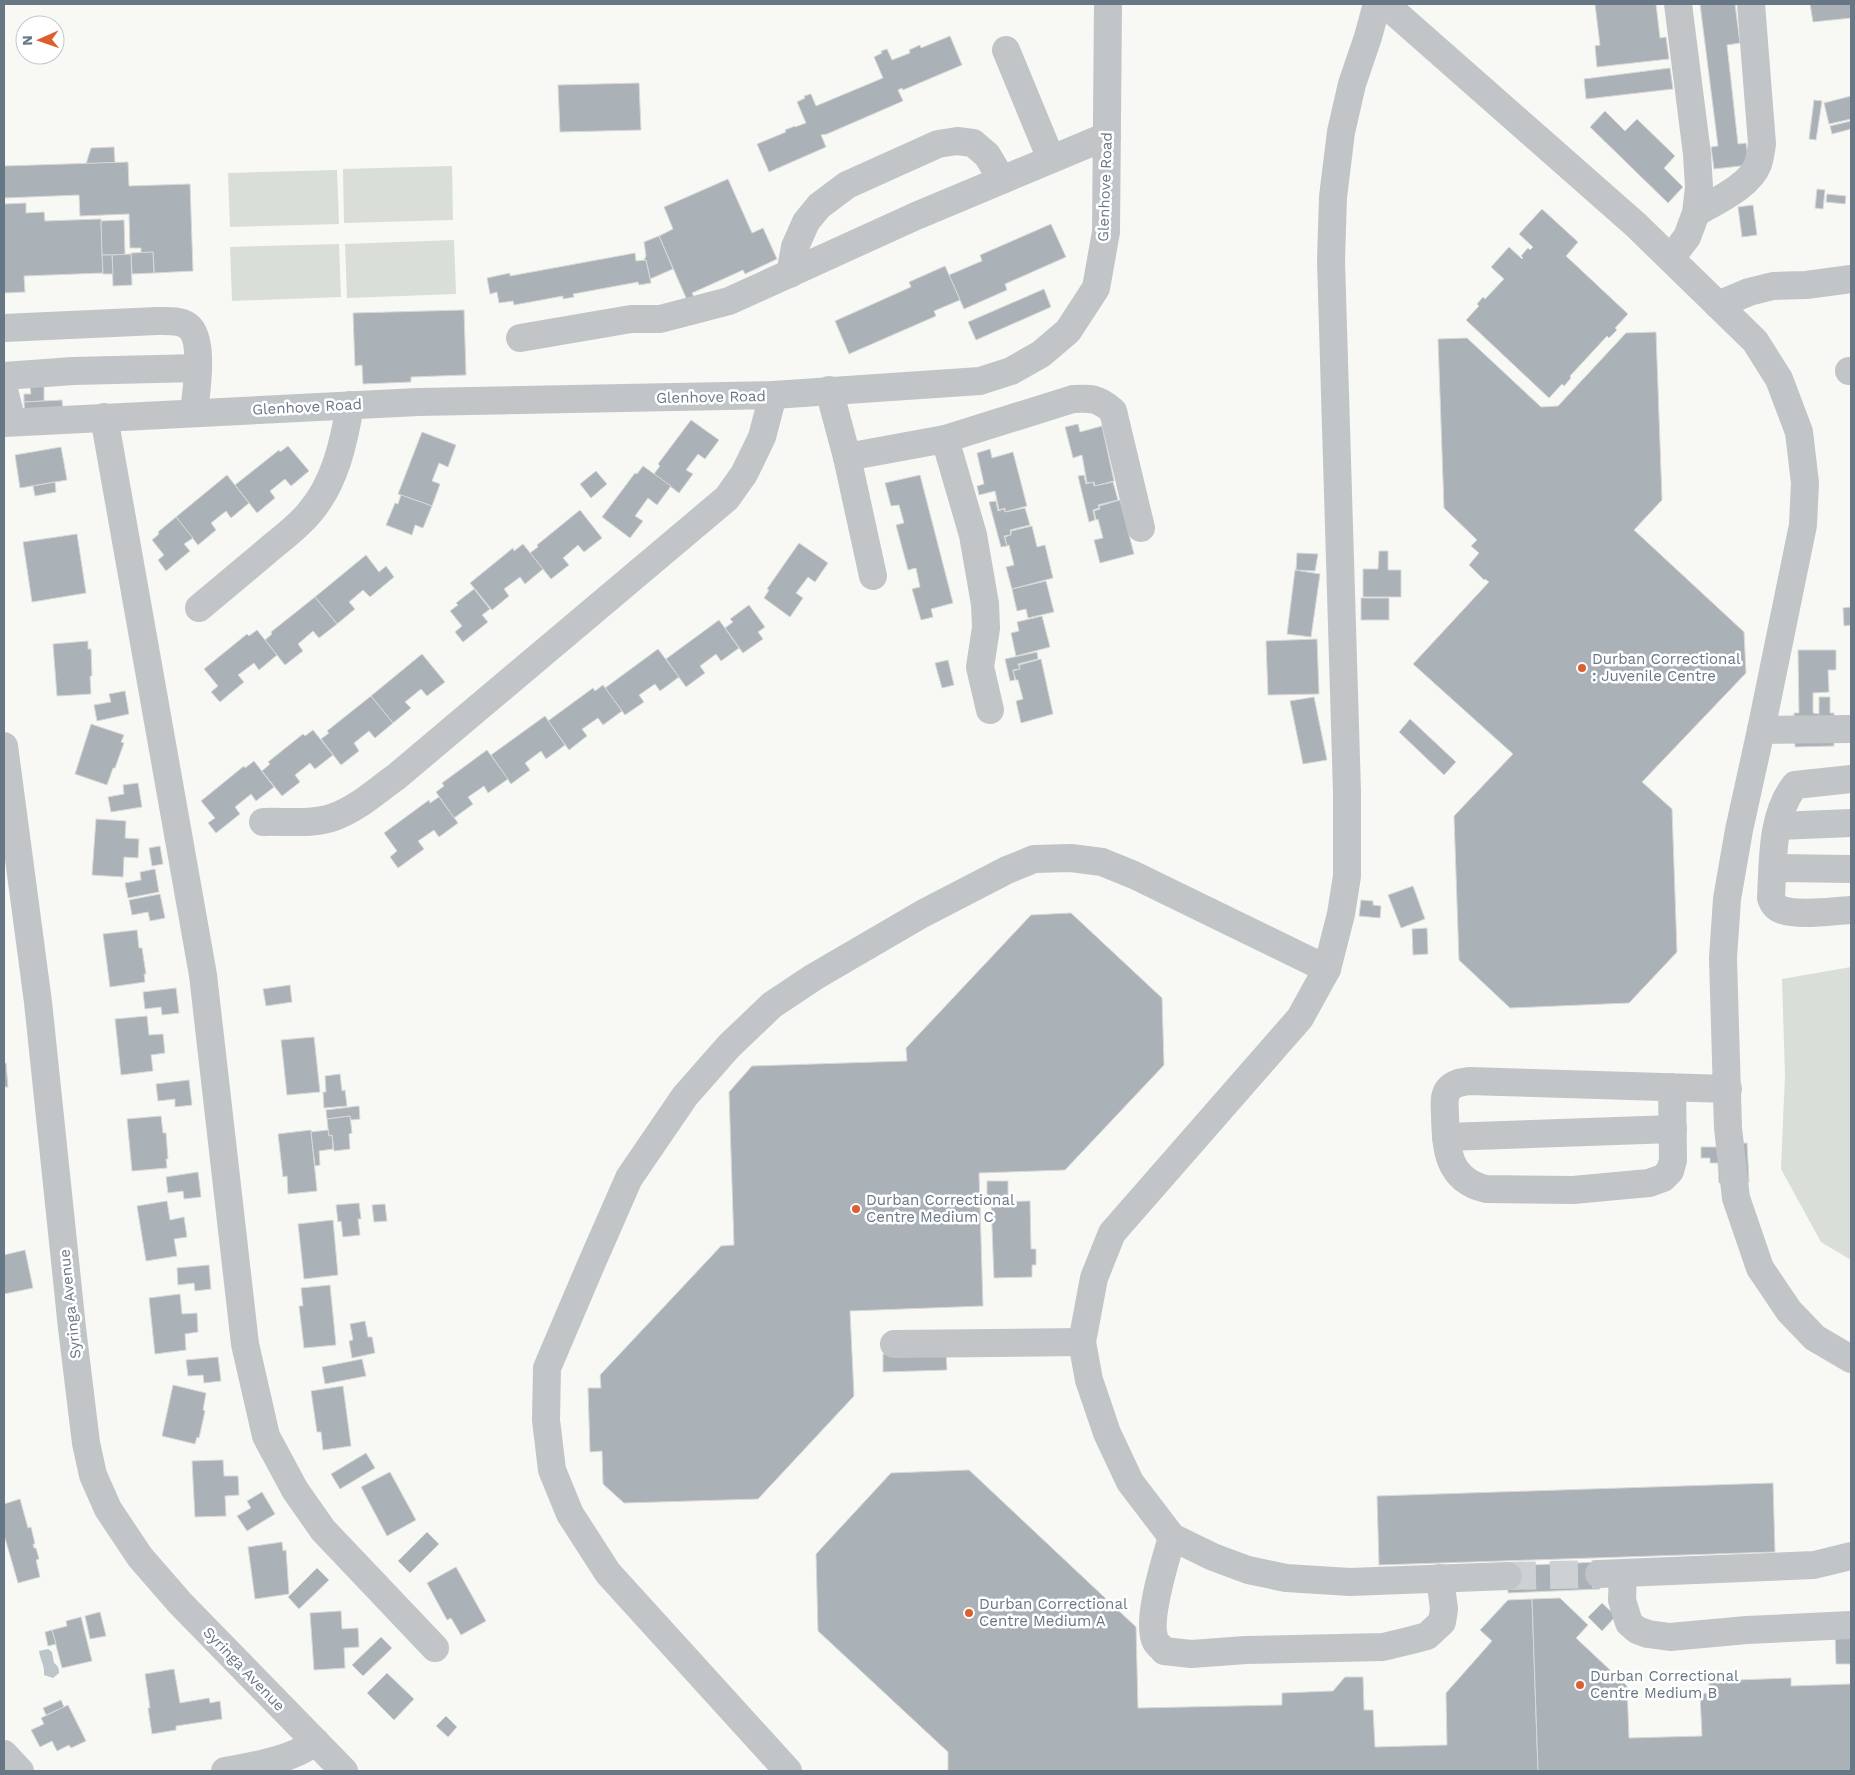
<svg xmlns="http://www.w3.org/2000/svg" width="1855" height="1775" viewBox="0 0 1855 1775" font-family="'Work Sans',sans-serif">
<rect width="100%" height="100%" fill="#f8f8f5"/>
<g fill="#d9ded6">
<path d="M452 166 453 220 344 223 343 169Z"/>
<path d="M337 170 339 224 230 227 228 173Z"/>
<path d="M454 240 456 294 347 298 345 244Z"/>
<path d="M339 244 341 297 232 301 230 247Z"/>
<path d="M1851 967V1260L1821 1242 1781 1169 1785 1075 1782 979Z"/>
</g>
<path fill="#bcc5ca" d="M48 1649 52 1652 54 1663C58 1666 59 1668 59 1673L53 1678 44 1675C45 1666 40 1659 39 1651Z"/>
<g fill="#aab1b7" stroke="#d9d9d7">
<path d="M1595 4H1656L1660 38 1666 37 1669 59 1597 67 1595 46 1600 45Z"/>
<path d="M1700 4H1735L1740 43 1727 45 1738 144 1746 143 1749 165 1714 169 1711 147 1718 146Z"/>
<path d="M1810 4H1851V18L1813 22Z"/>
<path d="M950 36 962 65 903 90 902 88 898 90 903 101 827 134 821 135 826 147 769 172 757 144 786 132 785 130 795 126V127L806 123 797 102 805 98 804 96 811 94 816 106 883 78 874 57 882 53 881 51 887 49 892 60 910 53 909 50 920 45 921 48Z"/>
<path d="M1670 68 1673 89 1586 99 1584 79Z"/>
<path d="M639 83 641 130 560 132 558 85Z"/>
<path d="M1851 96V119L1829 124 1824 103Z"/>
<path d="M1814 100 1822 101 1816 140 1809 139Z"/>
<path d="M1605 111 1625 131 1637 119 1675 156 1664 168 1683 187 1668 203 1590 127Z"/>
<path d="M1851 121V129L1832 134 1830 126Z"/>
<path d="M114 147 115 163 86 164 91 148Z"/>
<path d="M128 162 129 186 190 184 193 271 154 273 153 252 141 253V248H130L129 214 80 216 79 195 4 198V166Z"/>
<path d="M728 179 752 233 763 228 777 259 745 274 743 270 692 293 694 297 687 300 659 236 673 229 664 207Z"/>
<path d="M1817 189 1825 190 1823 209 1815 208Z"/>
<path d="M1827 194 1846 196 1845 204 1826 202Z"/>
<path d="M26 203V213L44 212 45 221 101 219 103 273 24 276 25 292 4 293V204Z"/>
<path d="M1753 205 1757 235 1742 237 1738 207Z"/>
<path d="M1542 209 1578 242 1566 256 1628 314 1615 328 1617 330 1609 338 1607 336 1570 376 1571 378 1564 386 1562 384 1549 398 1466 320 1479 306 1477 304 1483 297 1485 299 1504 279 1491 267 1509 247 1522 259 1523 258 1521 256 1528 248 1530 250 1533 247 1519 234Z"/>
<path d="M124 220 125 255H102L101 221Z"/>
<path d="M1051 224 1066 257 1005 284 1007 290 964 309 949 275 982 261 980 255Z"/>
<path d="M659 236 673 269 650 279 646 260H644L646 256 644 242Z"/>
<path d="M153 252 154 273 132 274 131 253Z"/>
<path d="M635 253 636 261 646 260 651 283 639 285 638 282 573 294 574 297 563 299V296L514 305 513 301 499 303 497 292 490 294 487 278 510 273V276Z"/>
<path d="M131 254 132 285 113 286 112 255Z"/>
<path d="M102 255H112L113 274H103Z"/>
<path d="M945 266 960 300 934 311 936 316 849 354 835 321 911 287 909 282Z"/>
<path d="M1044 289 1051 307 976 340 968 322Z"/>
<path d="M464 310 466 375 411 377V382L363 384 362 365 355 366 353 313Z"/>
<path d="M1656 332 1662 500 1634 530 1744 632 1746 673 1642 782 1672 809 1677 952 1629 1003 1510 1008 1459 960 1454 816 1513 754 1413 664 1489 582 1485 579 1484 580 1469 565 1479 553 1471 546 1477 540 1444 508 1438 339 1467 338 1541 407 1558 406 1626 333Z"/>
<path d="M44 385V401L24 402V394H31L30 386Z"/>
<path d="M62 400 64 429 26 431 24 402Z"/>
<path d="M691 420 719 440 705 459 698 454 686 470 693 474 679 493 654 474 660 466 658 464Z"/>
<path d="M1078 424 1080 432 1102 426 1114 481 1095 486 1094 482 1087 483 1082 455 1073 458 1065 427Z"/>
<path d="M422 432 456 445 448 467 439 463 432 481 440 484 432 506 398 494Z"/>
<path d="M288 446 309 471 291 486 285 479 270 491 275 498 257 513 235 485 279 450 280 452Z"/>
<path d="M61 447 67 480 20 488 15 455Z"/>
<path d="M990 449 992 458 1013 452 1027 506 1005 512V508L999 510 995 491 979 495 977 486 984 484 977 453Z"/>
<path d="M643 466 671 486 657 505 648 498 635 516 643 521 630 538 602 517 635 473 637 474Z"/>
<path d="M596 471 607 484 591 498 580 484Z"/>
<path d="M227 475 249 503 231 518 226 511 211 523 216 530 198 545 176 517Z"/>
<path d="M920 475 953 603 931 609 933 617 921 620 912 589 920 587 916 568 908 570 896 525 904 523 899 505 891 506 885 483Z"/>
<path d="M1084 475 1086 484 1093 482 1094 486 1113 482 1118 500 1098 505 1099 508 1093 510 1095 520 1089 522 1078 476Z"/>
<path d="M55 482 56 492 35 496 33 486Z"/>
<path d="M401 495 432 506 423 528 415 525 412 535 386 525 395 503 398 504Z"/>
<path d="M1120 500 1134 554 1100 563 1094 540 1103 538 1098 519 1096 520 1094 511 1100 509 1099 506Z"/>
<path d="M996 501 998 511 1004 509 1005 512 1025 508 1030 525 1010 530 1011 535 1004 536 1007 546 1001 547 989 502Z"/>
<path d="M580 510 602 538 584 552 578 545 563 558 569 565 551 579 530 553 538 547 537 545Z"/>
<path d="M176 517 193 538 184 544 190 551 166 571 158 560 164 555 152 540 159 534 158 532Z"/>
<path d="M1032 526 1037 547 1045 545 1053 578 1012 589 1006 567 1014 565 1009 545 1007 546 1005 537 1011 535V531Z"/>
<path d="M77 534 86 593 32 602 23 542Z"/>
<path d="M799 543 828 563 815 582 808 577 796 593 803 598 790 617 764 598 769 590 767 589Z"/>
<path d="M523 544 543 569 525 584 520 577 504 589 509 596 492 610 470 583 513 548 514 551Z"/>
<path d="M1379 551H1388V570H1401V597H1363V569H1378Z"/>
<path d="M1297 553 1318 554 1315 571 1296 570Z"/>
<path d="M366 555 379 572 386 566 394 577 370 597 363 590 349 602 355 609 337 624 315 597Z"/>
<path d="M1295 570 1320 574 1311 637 1287 634Z"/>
<path d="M1046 581 1054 612 1028 618 1026 609 1017 611 1012 589Z"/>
<path d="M474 589 490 609 482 615 488 622 463 642 455 632 462 626 450 611 458 605 456 603Z"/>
<path d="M315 597 337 624 319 638 313 631 298 644 303 651 285 665 265 640 272 634 271 632Z"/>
<rect x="1361" y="598" width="28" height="22"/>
<path d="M749 605 765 627 758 632 763 639 743 653 725 628 733 622 730 619Z"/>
<path d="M1851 607V625L1844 626 1843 608Z"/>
<path d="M1042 616 1050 647 1016 656 1011 633 1019 631 1017 622Z"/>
<path d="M719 620 739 648 721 661 716 654 700 666 705 673 686 687 666 659Z"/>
<path d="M257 630 277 655 259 670 254 663 238 675 244 682 220 702 211 692 218 686 204 669 247 634 249 636Z"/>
<path d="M1317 639 1319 694 1268 695 1266 641Z"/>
<path d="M88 641V649H91L92 676H90L91 694 57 696 53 644Z"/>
<path d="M658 649 679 677 660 691 655 684 639 695 644 702 625 715 605 688Z"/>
<path d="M1798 650H1836V670H1828L1829 692 1813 693V713L1819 714V697H1830V713H1834V746L1795 747 1794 713H1799Z"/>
<path d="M1037 652 1038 659 1018 664 1020 669 1013 670 1015 680 1010 681 1005 659Z"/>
<path d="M422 654 445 682 427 696 421 689 405 702 411 708 393 723 371 696Z"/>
<path d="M1041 659 1053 714 1021 723 1016 701 1023 699 1018 680H1016L1013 671 1020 669 1019 665Z"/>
<path d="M948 660 954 685 942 688 935 663Z"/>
<path d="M603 685 622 711 603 725 598 718 582 729 587 736 569 750 548 721 593 688 595 691Z"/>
<path d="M125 691 129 714 97 721 94 705 111 702 109 694Z"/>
<path d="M371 696 393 723 375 738 369 731 354 743 359 751 341 765 321 739 329 733 327 731Z"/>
<path d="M1314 697 1327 760 1303 764 1290 701Z"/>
<path d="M545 716 565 745 546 759 541 751 525 763 530 770 511 784 491 755Z"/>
<path d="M1410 719 1456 762 1444 775 1399 732Z"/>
<path d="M91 724 124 735 121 742 124 743 115 768H113L107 785 75 774Z"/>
<path d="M313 730 333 755 315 769 310 763 295 775 300 782 282 796 262 771 270 764 268 762 303 734 305 736Z"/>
<path d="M487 750 508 779 488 793 484 786 468 797 473 804 454 818 436 792 444 786 442 783Z"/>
<path d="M254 761 274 787 256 801 251 794 235 807 240 814 216 833 208 823 215 818 201 801 244 766 245 768Z"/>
<path d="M138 783 142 807 111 812 108 797 124 794 123 785Z"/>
<path d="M439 797 458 823 439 837 434 830 418 841 424 849 398 868 390 857 397 851 384 833 429 800 430 803Z"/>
<path d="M96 819 126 821 125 838 139 839 138 858 124 857 123 877 92 875Z"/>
<path d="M160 846 163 864 152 866 149 848Z"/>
<path d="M155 869 159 892 128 898 125 883 141 880 140 872Z"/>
<path d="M1413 886 1425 919 1401 928 1388 895Z"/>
<path d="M160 894 165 918 150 921 148 912 132 915 129 900Z"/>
<path d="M1361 900 1373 901V905L1381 906 1380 918 1359 916Z"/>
<path d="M1071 913 1162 998 1164 1065 1065 1170 979 1173 983 1306 850 1311 854 1396 758 1499 624 1503 603 1484 602 1451 590 1452 588 1388H601L600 1375 721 1246 734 1245 729 1092 752 1066 907 1061 906 1048 1031 915Z"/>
<path d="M1427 928 1428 954 1413 955 1412 929Z"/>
<path d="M137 930 139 948H142L146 974H144L145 982 110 987 103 934Z"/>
<path d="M290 985 292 1002 266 1006 263 989Z"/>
<path d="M176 988 179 1013 162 1015 161 1007 145 1009 143 992Z"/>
<path d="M147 1016 149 1035 163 1034 165 1053 151 1055 153 1071 121 1075 115 1019Z"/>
<path d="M314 1037 320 1092 287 1095 281 1040Z"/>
<path d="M4 1063H6L8 1087H4Z"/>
<path d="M340 1074 342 1091 345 1090 347 1106 324 1108 323 1092H326L325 1076Z"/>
<path d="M189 1080 192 1105 175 1107V1099L158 1101 156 1084Z"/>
<path d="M359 1106 360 1119 351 1120 350 1116 327 1119 326 1110Z"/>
<path d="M161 1116 163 1133H166L168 1159H166L167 1168 132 1171 127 1119Z"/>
<path d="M350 1116 352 1133 349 1134 350 1149 334 1151 332 1135 329 1136 327 1119Z"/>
<path d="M311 1130 317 1191 288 1194 287 1176 283 1177 278 1134Z"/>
<path d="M328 1130 329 1136 332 1135 333 1149 319 1151 320 1165 315 1166 311 1132Z"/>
<path d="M1747 1143 1749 1182 1719 1183 1718 1163H1710V1158H1701V1147H1717V1144Z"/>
<path d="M198 1172 201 1197 184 1199 183 1191 168 1193 166 1177Z"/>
<rect x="987" y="1181" width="21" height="17"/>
<path d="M167 1201 170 1220 184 1217 187 1237 174 1239 177 1256 146 1261 137 1206Z"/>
<path d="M1030 1201 1031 1249H1036V1265H1032V1277L994 1278 991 1202Z"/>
<path d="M359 1203 361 1219H358L360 1235 343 1237 341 1221 338 1222 336 1205Z"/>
<path d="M385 1204 387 1221 374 1222 372 1205Z"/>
<path d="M333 1220 338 1275 304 1279 298 1224Z"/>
<path d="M25 1250 33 1288 4 1294V1255Z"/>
<path d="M209 1265 211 1289 195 1291 194 1283 178 1285 177 1268Z"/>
<path d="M330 1285 336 1345 304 1348 299 1306H303L301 1288Z"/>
<path d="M180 1294 182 1314 197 1313 198 1332 185 1334 186 1350 155 1354 149 1298Z"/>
<path d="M365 1321 368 1337H372L375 1353 352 1358 349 1341 353 1340 350 1324Z"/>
<path d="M946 1352 947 1370 883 1372V1354Z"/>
<path d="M218 1357 221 1381 204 1383 203 1375 188 1376 186 1360Z"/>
<path d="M362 1359 366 1376 325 1384 322 1367Z"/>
<path d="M173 1385 206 1393 203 1410 205 1411 199 1438 197 1437 195 1444 162 1436Z"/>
<path d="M343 1386 351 1446 323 1450 321 1432H317L311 1391Z"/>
<path d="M366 1453 375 1468 340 1489 331 1474Z"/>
<path d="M223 1460 224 1476H238L239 1495 225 1496 226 1516 195 1517 192 1461Z"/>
<path d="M969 1470 1136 1627 1138 1708 1282 1705V1693L1333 1691 1345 1677H1363L1364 1710H1373L1375 1747 1447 1745 1446 1693 1492 1641 1480 1630 1508 1600 1532 1599 1538 1771H948V1752L818 1631 816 1554 891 1473Z"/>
<path d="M390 1472 416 1520 387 1536 361 1487Z"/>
<path d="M1773 1483 1775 1552 1379 1565 1377 1496Z"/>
<path d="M262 1492 275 1514 247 1531 237 1516 251 1508 247 1501Z"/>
<path d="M20 1499 28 1528 31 1527 35 1544H33L34 1548H36L39 1559 36 1560 40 1577 18 1583 5 1538H4V1504Z"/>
<path d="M427 1532 439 1544 410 1573 398 1561Z"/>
<path d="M282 1542 283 1551 286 1550 289 1594 255 1599 248 1547Z"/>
<path d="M1598 1562 1600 1589 1508 1593 1507 1566Z"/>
<path d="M456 1567 486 1621 461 1635 451 1618 447 1620 427 1583Z"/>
<path d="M317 1568 329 1580 299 1609 288 1597Z"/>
<path d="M1560 1598 1588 1625 1576 1638 1627 1686 1629 1738 1702 1736 1700 1694 1709 1693V1681L1791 1678V1686L1851 1684V1771H1538L1532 1599Z"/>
<path d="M1602 1603 1616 1616 1602 1631 1588 1617Z"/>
<path d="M341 1611 342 1629 358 1628 359 1647 344 1648 345 1668 314 1670 310 1613Z"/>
<path d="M100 1612 106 1636 90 1639 85 1616Z"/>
<path d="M81 1617 92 1661 62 1668 52 1630 67 1626 66 1621Z"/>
<path d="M52 1630 56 1644 48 1646 45 1632Z"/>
<path d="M1851 1631V1664H1836L1835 1632Z"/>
<path d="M381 1637 392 1648 363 1676 352 1665Z"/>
<path d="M174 1669 180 1703 209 1698 210 1703 220 1701 222 1719 176 1726V1730L152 1734 148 1708H150L145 1674Z"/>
<path d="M387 1673 414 1699 394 1720 367 1693Z"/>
<path d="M61 1700 64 1707 46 1715 43 1708Z"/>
<path d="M68 1705 86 1741 71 1748 69 1745 57 1751 52 1741 40 1747 31 1730 44 1724 41 1718Z"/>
<path d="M446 1716 457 1727 448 1737 436 1726Z"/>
</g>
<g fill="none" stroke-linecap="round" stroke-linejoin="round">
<path stroke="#cdd1d3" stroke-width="28" stroke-dasharray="28 14" stroke-linecap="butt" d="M1508 1576 1599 1574"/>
<g stroke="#c1c5c8" stroke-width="28">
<path d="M1377 4 1368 37 1352 84 1341 132 1333 197 1331 261 1347 792V876L1341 914 1327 969 1300 1018 1112 1233 1094 1278 1082 1342 1089 1380 1107 1433 1130 1482 1172 1537 1213 1557 1248 1570 1286 1578 1350 1582 1508 1576"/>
<path d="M1385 4 1636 225 1755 341 1779 379 1799 432 1805 483 1803 525 1761 730 1739 830 1727 899 1723 958 1728 1128 1736 1198 1760 1268 1789 1311 1815 1338 1851 1359"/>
<path d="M1006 50 1051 159"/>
<path d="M1696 213C1716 201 1750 186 1758 164 1760 158 1761 151 1762 144L1751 4"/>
<path d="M1671 258 1687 237 1696 213 1699 187 1697 154 1678 4"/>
<path d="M790 274 795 247 806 222 819 206 847 185 938 144 957 141 973 143 987 155 1002 180"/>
<path d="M1718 305 1749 292 1773 286 1806 285 1851 279"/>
<path d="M4 328 157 321C166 321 180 320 188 326 205 339 196 393 194 413"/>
<path d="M520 338 631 319H660L729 301 916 216 1107 136"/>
<path d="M1849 371H1851"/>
<path d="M4 376 73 371 198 368"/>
<path d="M4 390 12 422"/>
<path d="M829 390 847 457 945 439 973 535 985 604 986 628 980 667 990 710"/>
<path d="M104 417 203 975 245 1344 266 1436 295 1490 323 1530 435 1648"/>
<path d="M4 423 418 402 773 395 980 381 1011 371 1041 354 1068 331 1096 288 1106 232 1108 4"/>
<path d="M945 439 1073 399C1091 398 1098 398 1113 411L1141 528"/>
<path d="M847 457 873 576"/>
<path d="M199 608C222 589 244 570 267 551 281 539 298 527 310 512 335 483 344 442 350 405"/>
<path d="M1761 730 1851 729"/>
<path d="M4 746 38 1002 72 1328 86 1443 93 1475 108 1509 140 1557 180 1603 344 1771"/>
<path d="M1851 779 1795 785C1771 815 1773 862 1771 898 1773 904 1776 908 1782 910 1800 916 1831 911 1851 910"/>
<path d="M263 822C286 821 312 825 334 817 357 809 376 791 396 777L727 498 744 474 762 437 773 395"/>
<path d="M1778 826 1851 823"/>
<path d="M1773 868 1851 869"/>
<path d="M1672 1087 1673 1160 1670 1171 1663 1178 1649 1183 1573 1190 1486 1189C1448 1180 1446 1150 1445 1116 1445 1108 1443 1097 1448 1090 1453 1083 1462 1082 1469 1081L1728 1089"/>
<path d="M1446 1137 1673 1129"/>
<path d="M894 1344 1082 1342"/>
<path d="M1172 1537C1166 1559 1145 1622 1156 1642 1158 1645 1162 1648 1164 1651L1191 1654 1246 1650 1383 1647 1412 1640 1427 1636 1442 1622 1444 1609 1440 1578"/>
<path d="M1623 1573 1622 1600 1629 1623 1637 1630 1648 1634 1670 1637 1747 1630 1851 1625"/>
<path d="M1599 1574 1814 1565 1851 1556"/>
<path d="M4 1754 20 1771"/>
<path d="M225 1771C257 1765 288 1761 316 1742"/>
<path d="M788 1771 608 1573 570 1514 552 1470 546 1420 547 1368 590 1267 629 1178 685 1096 729 1046 772 1005 814 977 922 914 1007 870 1034 859 1071 858 1102 862 1134 875 1327 969"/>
</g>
</g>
<g fill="#dc5f31" stroke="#fff" stroke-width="2">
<circle cx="1582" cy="668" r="5"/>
<circle cx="856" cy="1209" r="5"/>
<circle cx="969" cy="1613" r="5"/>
<circle cx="1580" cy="1685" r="5"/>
</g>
<g text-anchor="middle" stroke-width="5" stroke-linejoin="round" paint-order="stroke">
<g font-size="15" fill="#687785" stroke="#fff">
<text transform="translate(1105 187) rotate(-88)" y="5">Glenhove Road</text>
<text transform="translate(711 397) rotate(-1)" y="5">Glenhove Road</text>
<text transform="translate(307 407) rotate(-3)" y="5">Glenhove Road</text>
<text transform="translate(70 1304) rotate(-96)" y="5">Syringa Avenue</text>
<text transform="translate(244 1669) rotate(46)" y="5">Syringa Avenue</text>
</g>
<g font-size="15" fill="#687785" stroke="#fff" text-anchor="start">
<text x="1592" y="664">Durban Correctional<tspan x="1592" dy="17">: Juvenile Centre</tspan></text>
<text x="866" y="1205">Durban Correctional<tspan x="866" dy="17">Centre Medium C</tspan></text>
<text x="979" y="1609">Durban Correctional<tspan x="979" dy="17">Centre Medium A</tspan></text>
<text x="1590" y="1681">Durban Correctional<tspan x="1590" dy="17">Centre Medium B</tspan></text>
</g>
</g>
<rect width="1855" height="1775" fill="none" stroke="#687785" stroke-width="10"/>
<g transform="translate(40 40) rotate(268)"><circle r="24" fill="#ffffff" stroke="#c3c9ce"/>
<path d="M0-4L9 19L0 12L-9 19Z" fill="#dc5f31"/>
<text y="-8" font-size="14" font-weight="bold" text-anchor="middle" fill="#687785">N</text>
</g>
</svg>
